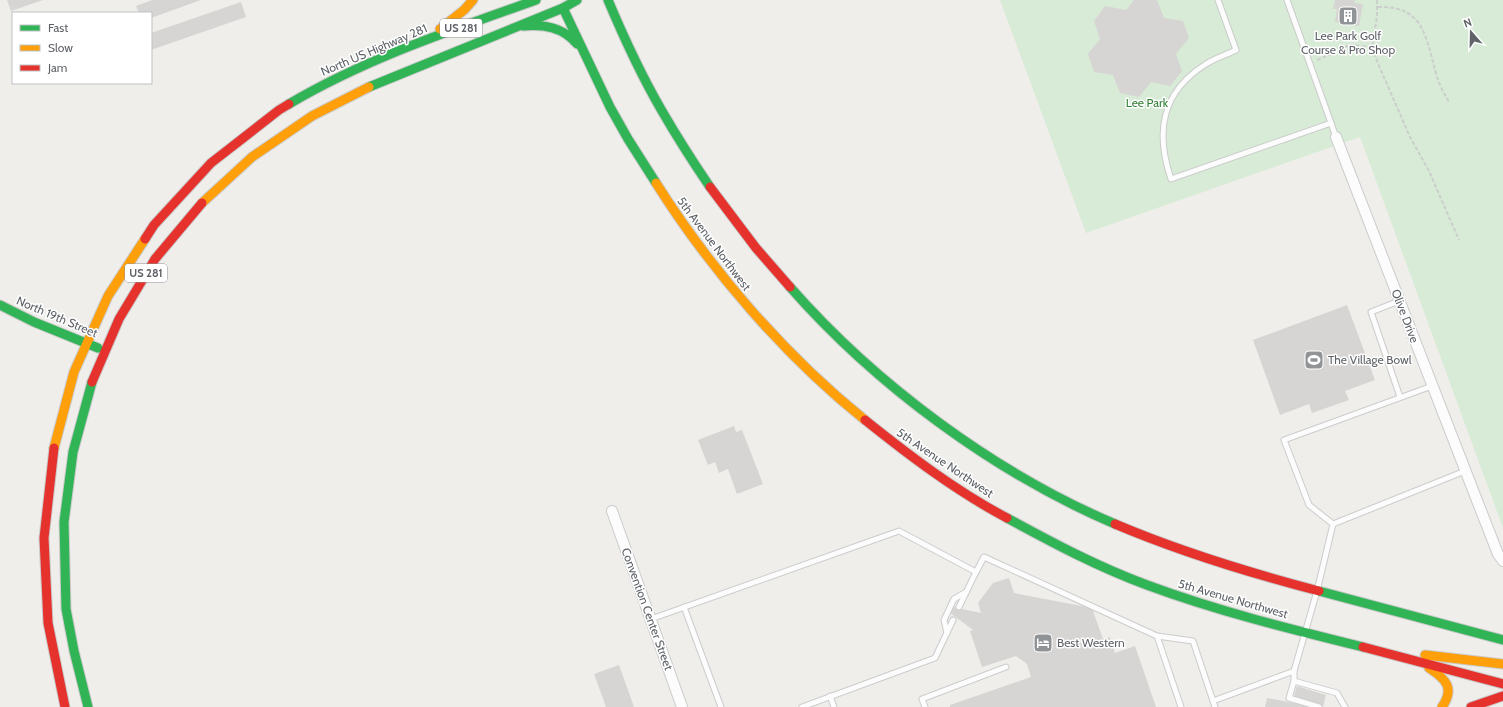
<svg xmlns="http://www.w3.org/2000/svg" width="1503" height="707" viewBox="0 0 1503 707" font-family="Cabin,sans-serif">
<rect width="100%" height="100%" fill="#efeeea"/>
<path fill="#d8ebd6" d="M1000 0H1503V528L1360 137 1086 233Z"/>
<g fill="#d6d5d3">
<path d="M7 0H43L11 11Z"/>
<path d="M152 0H201L151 18V13H139L136 6Z"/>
<path d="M1134 0H1157L1164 18 1183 21 1189 38 1176 54 1182 71 1170 86 1151 82 1139 97 1120 93 1113 75 1094 72 1088 54 1100 39 1094 21 1105 6 1126 10Z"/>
<path d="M1335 0H1355L1354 3 1363 4 1359 26 1335 22 1337 9H1333Z"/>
<path d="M241 2 246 17 151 50V33Z"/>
<path d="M1347 305 1375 380 1345 391 1349 400 1312 413 1309 404 1280 415 1253 340Z"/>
<path d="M734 426 736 432 742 430 763 484 737 494 728 469 719 473 715 462 708 465 698 440Z"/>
<path d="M1009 578 1014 593 1092 608 1103 639 1110 637 1115 653 1135 646 1156 707H950V705L1031 677 1027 664 1016 656 982 667 970 631 973 630 949 612 953 607 981 613 978 603 993 583Z"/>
<path d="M619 665 634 707H606L594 674Z"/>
<path d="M1297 686 1326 695 1323 707 1293 699Z"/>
<path d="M1267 698 1309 706 1308 707H1265Z"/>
</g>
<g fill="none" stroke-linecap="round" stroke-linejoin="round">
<g stroke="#cbcccc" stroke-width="7">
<g id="lane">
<path d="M1218 0 1236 50C1226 55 1215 58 1206 64 1161 92 1155 132 1171 179L1331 123"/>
<path d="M1287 0 1336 137"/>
<path d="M1399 301 1371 312 1400 397"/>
<path d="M1333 524 1465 471"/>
<path d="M976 572 984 557 1157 636 1181 707"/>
<path d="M684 607 721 707"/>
<path d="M651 619 899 531 976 572 959 607"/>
<path d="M947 633 944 620 954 599 966 592"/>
<path d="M1157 636 1193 641 1215 707"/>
<path d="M1294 671V681L1337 693 1345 707"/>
<path d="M1294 681 1289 698 1319 707"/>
<path d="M830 696 834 707"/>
<path d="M1213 701 1294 671 1317 591 1333 524 1309 505 1284 440 1432 386"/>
<path d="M802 707 935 658 953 620"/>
<path d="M925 707 922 699 1006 667"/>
</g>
</g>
<g stroke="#cbcccc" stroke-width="12">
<g id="street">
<path d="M1336 137 1478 503 1498 554 1503 561"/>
<path d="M612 511 682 707"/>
</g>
</g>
<g stroke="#cacacb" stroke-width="11">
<g id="fast">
<path d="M608 0C624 38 641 75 662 111 677 137 693 162 710 187"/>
<path d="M563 8 610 107 628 139 656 183"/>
<path d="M523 26C544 24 563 27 577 44"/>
<path d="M369 87 563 8 577 0"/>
<path d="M289 104C367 58 452 30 536 0"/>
<path d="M790 287C876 385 995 473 1115 524"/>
<path d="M0 305 34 322 98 348"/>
<path d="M1007 518C1053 543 1098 567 1147 585 1217 611 1290 629 1363 647"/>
<path d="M1319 591 1503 640"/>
<path d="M88 707 74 651 66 609 64 522 73 452 92 382"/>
</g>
</g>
<g stroke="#cacacb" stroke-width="11">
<g id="slow">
<path d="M440 29 464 10 473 0"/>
<path d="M656 183C711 270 785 356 865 420"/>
<path d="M202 203 252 157 312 116 369 87"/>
<path d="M54 448 74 372 108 296 145 239"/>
<path d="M1425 655 1503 664"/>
<path d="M1429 668C1446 679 1455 688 1442 707"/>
</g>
</g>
<g stroke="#cacacb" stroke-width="11">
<g id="jam">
<path d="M710 187 756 248 790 287"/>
<path d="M145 239 154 225 211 163 279 110 289 104"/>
<path d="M92 382 119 319 155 259 202 203"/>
<path d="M865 420C910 456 956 491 1007 518"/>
<path d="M54 448 44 538 48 623 65 707"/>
<path d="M1115 524C1181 552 1250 573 1319 591"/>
<path d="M1363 647 1503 684"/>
<path d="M1471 707 1503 696"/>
</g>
</g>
<g stroke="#cacfcc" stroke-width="2" stroke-dasharray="4 2" stroke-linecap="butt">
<path d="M1377 0V17L1372 47 1379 66 1410 137 1429 171 1459 240"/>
<path d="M1378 7C1391 7 1403 8 1413 17 1428 29 1432 63 1438 80 1441 88 1445 95 1449 102"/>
<path d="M1317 60 1340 50 1349 45 1372 47"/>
</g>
<use href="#lane" stroke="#fdfcfc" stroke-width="5"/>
<use href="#street" stroke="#fdfcfc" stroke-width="10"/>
<use href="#fast" stroke="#30b455" stroke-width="9"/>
<use href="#slow" stroke="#ff9f0a" stroke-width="9"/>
<use href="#jam" stroke="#e5322d" stroke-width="9"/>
</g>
<defs>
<g id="building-square" transform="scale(1)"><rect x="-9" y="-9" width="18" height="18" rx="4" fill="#919496" stroke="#fff"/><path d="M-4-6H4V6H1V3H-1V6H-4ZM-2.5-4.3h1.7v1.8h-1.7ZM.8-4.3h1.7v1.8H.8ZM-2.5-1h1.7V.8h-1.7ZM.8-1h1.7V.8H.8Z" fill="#fff"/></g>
<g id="stadium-square" transform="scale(1)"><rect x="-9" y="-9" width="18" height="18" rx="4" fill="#919496" stroke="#fff"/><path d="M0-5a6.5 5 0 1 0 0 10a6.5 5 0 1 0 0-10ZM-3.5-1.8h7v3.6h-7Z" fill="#fff"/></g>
<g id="hotel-square" transform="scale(1)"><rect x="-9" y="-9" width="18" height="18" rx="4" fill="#919496" stroke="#fff"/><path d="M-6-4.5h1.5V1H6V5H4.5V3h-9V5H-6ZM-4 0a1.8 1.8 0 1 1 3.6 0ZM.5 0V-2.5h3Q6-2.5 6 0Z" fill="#fff"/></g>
</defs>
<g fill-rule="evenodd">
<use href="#building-square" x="1348" y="16"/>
<use href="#stadium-square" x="1314" y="360"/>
<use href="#hotel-square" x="1043" y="643"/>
</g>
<g text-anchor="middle" stroke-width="3" stroke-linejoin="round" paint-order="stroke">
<g fill="#fff" stroke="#8f9295" stroke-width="1">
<rect x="440" y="19" width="42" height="18" rx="3"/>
<rect x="125" y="264" width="42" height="18" rx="3"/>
</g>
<g font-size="11" font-weight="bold" fill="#5f6368">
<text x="461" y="32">US 281</text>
<text x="146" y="277">US 281</text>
</g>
<g font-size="12" fill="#5f6368" stroke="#fff" text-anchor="start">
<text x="1348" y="40" text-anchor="middle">Lee Park Golf<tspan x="1348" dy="14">Course &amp; Pro Shop</tspan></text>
<text x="1328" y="364">The Village Bowl</text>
<text x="1057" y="647">Best Western</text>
</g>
<g font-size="12" fill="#5f6368" stroke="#fff">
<text transform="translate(374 50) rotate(-23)" y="4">North US Highway 281</text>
<text transform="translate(714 244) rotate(53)" y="4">5th Avenue Northwest</text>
<text transform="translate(1405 316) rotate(69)" y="4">Olive Drive</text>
<text transform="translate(57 317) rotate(23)" y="4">North 19th Street</text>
<text transform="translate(945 463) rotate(34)" y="4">5th Avenue Northwest</text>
<text transform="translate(1233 599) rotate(16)" y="4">5th Avenue Northwest</text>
<text transform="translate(647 609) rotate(70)" y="4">Convention Center Street</text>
</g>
<g font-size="12" fill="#348238" stroke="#fff">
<text x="1147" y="107">Lee Park</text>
</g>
</g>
<rect x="12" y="12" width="140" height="72" fill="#ffffff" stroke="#bfc1c3"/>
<rect x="20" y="25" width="20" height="6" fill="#30b455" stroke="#bfc1c3"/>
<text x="48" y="32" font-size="12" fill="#5f6368">Fast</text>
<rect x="20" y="45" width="20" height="6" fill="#ff9f0a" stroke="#bfc1c3"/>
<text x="48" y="52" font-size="12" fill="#5f6368">Slow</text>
<rect x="20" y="65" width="20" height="6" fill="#e5322d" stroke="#bfc1c3"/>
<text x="48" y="72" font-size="12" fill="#5f6368">Jam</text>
<g transform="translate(1471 32) rotate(340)" stroke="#ffffff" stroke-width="3" paint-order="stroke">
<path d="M0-3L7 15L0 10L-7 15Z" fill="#5f6368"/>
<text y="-6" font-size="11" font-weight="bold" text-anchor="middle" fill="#5f6368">N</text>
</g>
</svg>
